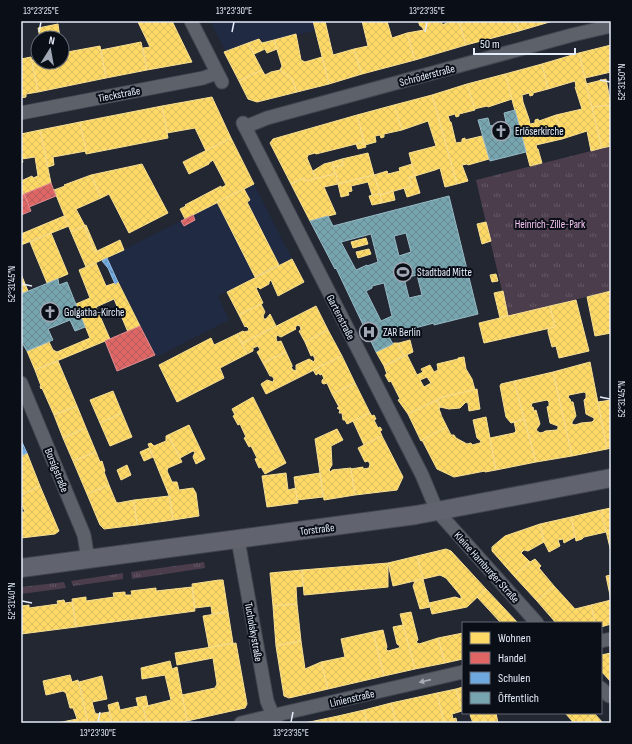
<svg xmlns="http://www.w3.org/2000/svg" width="632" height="744" viewBox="0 0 632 744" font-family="'Sofia Sans Condensed',sans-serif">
<defs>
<pattern id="grass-tufts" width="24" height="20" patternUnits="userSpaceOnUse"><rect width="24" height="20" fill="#4c3d4c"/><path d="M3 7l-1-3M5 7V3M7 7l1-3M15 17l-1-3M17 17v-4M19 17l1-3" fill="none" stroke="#665967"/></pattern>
<pattern id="homes-cross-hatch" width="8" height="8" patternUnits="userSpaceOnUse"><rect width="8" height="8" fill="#ffd966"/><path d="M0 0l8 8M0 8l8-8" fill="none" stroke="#dabc61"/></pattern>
<pattern id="shops-cross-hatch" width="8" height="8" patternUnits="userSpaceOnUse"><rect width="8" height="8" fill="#e06666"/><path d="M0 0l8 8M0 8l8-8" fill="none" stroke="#b25d5e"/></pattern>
<pattern id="schools-cross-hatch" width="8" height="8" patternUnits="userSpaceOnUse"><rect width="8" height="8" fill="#6fa8dc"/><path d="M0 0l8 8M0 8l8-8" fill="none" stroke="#628bb0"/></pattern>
<pattern id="public-cross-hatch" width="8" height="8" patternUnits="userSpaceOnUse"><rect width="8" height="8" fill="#76a5af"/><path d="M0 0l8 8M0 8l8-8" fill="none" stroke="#678991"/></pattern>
</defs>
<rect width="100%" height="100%" fill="#222732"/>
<g fill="#202a43">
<path d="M210 21H313L316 30 263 44 261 39 226 52Z"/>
<path d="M254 184 292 259 218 296 229 320 156 357 107 258Z"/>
</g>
<g fill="url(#grass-tufts)">
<path d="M611 146V291L508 316 476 180Z"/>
<path d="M204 562 205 568 132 579 131 572Z"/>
<path d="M123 573V579L73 586 71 581Z"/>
<path d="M64 582 66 588 21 594V587Z"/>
</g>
<g fill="url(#homes-cross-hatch)" stroke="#f7df92" fill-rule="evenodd">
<path d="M139 21H172L192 62 147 70 143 48 150 47 138 22Z"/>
<path d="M313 21H325L333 55 354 49 362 74 329 84Z"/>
<path d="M362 21H387L392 38 407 33 415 60 362 74 354 49 368 46Z"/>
<path d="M418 21H442V25L451 21H459L466 45 415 60 407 33 424 30 421 26H420Z"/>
<path d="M459 21H516L519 31 466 45Z"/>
<path d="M516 21H553L519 31Z"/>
<path d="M58 24 60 38H40L38 28Z"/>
<path d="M296 34 301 60 305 62 322 57 329 84 297 92 292 79 280 70 282 66 274 40Z"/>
<path d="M259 39 262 43 274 40 277 49 267 53 265 49 254 54 248 43Z"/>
<path d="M141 42 147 70 106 78 101 50Z"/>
<path d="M248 43 262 70 239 81 224 52Z"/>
<path d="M611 45V72L585 78 579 53Z"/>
<path d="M100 46 106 78 38 92 32 60 38 58V62H62V53Z"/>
<path d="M579 53 602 148 591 151 587 131 562 139 556 115 582 109 575 87H576L575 81 548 89 542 64Z"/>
<path d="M31 57 38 92 26 94V97L21 98V59Z"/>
<path d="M542 64 548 89 533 93V95L530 96 529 93 522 95 523 102 529 119 530 124 535 123V120L538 119 539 121 556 115 562 139 536 145 537 149H538L542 163 530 166 505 74Z"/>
<path d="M262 70 265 75 271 72 280 70 292 79 297 92 257 102 248 99 239 81Z"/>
<path d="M505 74 512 99 488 107 487 106 474 109 467 84Z"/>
<path d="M606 79 611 105 592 107 586 84Z"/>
<path d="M467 84 475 110 459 114V116L456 117 455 114 448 116 450 122H451L456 143 462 142V139L465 138V140L482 136 489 159 468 165 467 164 462 165 468 181 457 184 432 95Z"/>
<path d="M432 95 457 184 445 187 440 168 435 170 415 176 409 153 436 146 428 121 402 130 394 105Z"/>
<path d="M212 97 231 138 206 151 195 128 167 133 162 106Z"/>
<path d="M394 105 402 130 384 134V137L381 138 380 135 375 136 376 142 365 145 357 115Z"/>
<path d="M611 105V146L602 148 592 107Z"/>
<path d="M162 106 168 138 86 154 80 122Z"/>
<path d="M357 115 364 142 316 154 315 153 308 155 307 158 316 179 305 181 304 178 291 184 270 143 273 139Z"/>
<path d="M80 122 86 151 53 157 54 165 48 167 40 130Z"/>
<path d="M40 130 51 183 21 196V181L32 176 33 178 38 176 35 157 22 159 23 162 21 163V134Z"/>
<path d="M231 138 254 184 185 219 180 209 186 206 185 205 221 186V188L226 185 213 160 209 163V164L189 174 183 162Z"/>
<path d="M364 142 366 147 358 149 356 144Z"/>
<path d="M368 153 374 175 338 184 336 174 335 175 333 167 343 165 342 159Z"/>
<path d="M342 159 343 165 333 167 332 162Z"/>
<path d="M332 162 335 174 316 179 313 171 324 164Z"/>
<path d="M142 164 168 213 129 233 109 194 101 198 91 175Z"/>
<path d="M412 164 415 176 409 177 412 186 380 195 374 175 387 171 388 174 400 171 399 168Z"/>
<path d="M335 174H336L338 184 324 187 336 214 310 221 291 184 304 178 305 181Z"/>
<path d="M91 175 101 198 76 209 85 226 71 232 54 190 65 186 64 185Z"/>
<path d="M374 175 380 194 372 195 368 182 351 186 352 191 348 192 349 195 341 197 338 184Z"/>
<path d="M415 176 420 193 407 197 404 188 412 186 409 177Z"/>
<path d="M244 189 250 200 247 202 279 265 255 277 217 202Z"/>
<path d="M393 191 395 200 382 203 380 195Z"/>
<path d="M380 194 382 203 372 205 369 196Z"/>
<path d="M64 216 69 226 21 245V234Z"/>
<path d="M486 222 491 241 482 244 477 224Z"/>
<path d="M86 225 97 251 95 252 84 226Z"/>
<path d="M84 226 95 252 120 240 124 250 86 267 71 232Z"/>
<path d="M51 233 68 274 47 283 30 242Z"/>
<path d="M366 238 368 244 353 248 351 242Z"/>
<path d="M369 249 371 254 358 258 356 252Z"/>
<path d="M292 259 304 282 278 296 271 280 269 282V284L260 289 258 287 256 288 263 303 239 315 227 292Z"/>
<path d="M96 263 106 286 118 282 140 326 128 332 114 299 96 307 110 339 35 370 27 351 49 342 53 350 57 352 90 338 76 304 90 298 79 270Z"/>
<path d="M21 274 28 291 21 294Z"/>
<path d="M496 274 498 281 492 282 490 275Z"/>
<path d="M503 291 508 316 500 318 494 293Z"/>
<path d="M611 291V333L595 336 587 297Z"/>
<path d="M576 300 589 351 559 358 556 346 552 347 548 332V328L555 327 550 306Z"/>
<path d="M261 304 265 312 263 316 264 319H266L270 314 276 326 241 344 237 334 243 331 244 332 248 331 249 329 246 326 245 327 239 315Z"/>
<path d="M316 306 328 330 305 342 299 331 301 330 300 326 297 325 295 328 296 329 281 337 277 335 276 338 277 342 281 341 286 352 263 363 257 352 260 350 258 346 253 348V351L247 354 241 344Z"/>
<path d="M550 306 555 327 484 343 479 323Z"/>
<path d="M328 330 342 356 266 394 261 384 267 380 273 382 274 379 272 376H270L263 363 286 352 292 365V367H291L293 370 296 371V365L309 359 314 362 315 359 313 355 311 356 305 342Z"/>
<path d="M237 334 247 354 220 368 224 378 177 402 159 365 211 338 214 345Z"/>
<path d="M410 340 413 352 404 356 399 347V343Z"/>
<path d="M394 343H399V347L404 356 384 366 376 352Z"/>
<path d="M407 355 417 375 423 372 421 369 430 365 434 372 438 370 437 364 458 359V358L464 357 466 369 472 379 475 390 443 397 408 414 398 400 400 399 391 381 389 382 385 375 387 374 384 366ZM427 377 431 383 424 387 420 380Z"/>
<path d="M342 356 355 383 332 394 327 383 324 384 322 383V380L324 379 322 374 320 375 319 373 316 375 313 370Z"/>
<path d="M58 361 77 406 54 415 42 388 41 389 40 386H41L35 370Z"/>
<path d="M590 362 607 449 572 456 553 372ZM584 392 586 393V398L584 400 586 414 594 418V420L592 422 581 423 575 425 572 424V422L576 416 573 402H571L570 399 568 398 569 395Z"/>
<path d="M553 372 572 456 536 462 514 381ZM547 400 549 402V406L547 407 550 423 558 426V428L557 430 545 431 544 432 540 433 536 430 540 424 536 410 534 411 533 407H531L532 403Z"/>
<path d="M514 381 524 419 511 423 506 417 500 386 501 384Z"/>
<path d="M355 383 370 413 347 424 345 420H343L342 413H339L340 410 337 408 339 407 332 394Z"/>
<path d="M477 389 480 409 469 411 468 403 466 402 460 408 449 409 440 407 437 400 443 397Z"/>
<path d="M113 391 122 413 100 423 90 400Z"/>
<path d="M253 397 286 463 265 474 261 467 259 468 255 459 257 458 251 446 249 447 244 438 246 437 240 424 238 425 233 416 235 415 232 409Z"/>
<path d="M437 400 440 407 439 409 441 414V415L447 427 421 441 408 414Z"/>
<path d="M611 400V448L607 449 598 402Z"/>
<path d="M77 406 86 428 63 438 54 415Z"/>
<path d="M122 413 132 437 110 446 100 423Z"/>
<path d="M370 413 372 416 374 415 376 419 374 420 378 428 380 427 382 430 380 431 382 436 364 445 353 421Z"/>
<path d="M486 417 496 470 485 472V471L454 477 437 469 422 440 447 427 451 435H454L456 438 467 444 471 443 472 445 480 443 481 441 477 438 473 420Z"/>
<path d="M524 419 536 462 496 470 490 438 514 433 516 431 514 422Z"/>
<path d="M189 425 205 459 196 464 193 457 195 452 193 451 180 458 168 435Z"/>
<path d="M86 428 96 452 73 461 63 438Z"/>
<path d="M337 429 343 440 331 446 332 465 329 470 331 472 332 470 351 468 355 495 324 500 315 439Z"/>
<path d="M168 435 182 462 168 468 167 471 172 482H177L179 490 193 488 196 493 199 516 173 520 170 498 148 444 151 443 154 446 166 441V436Z"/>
<path d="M382 436 403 477 397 490 355 495 351 469 363 467V469L369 468 370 464 368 461 365 462 358 448Z"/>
<path d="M149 448 153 457 144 461 140 452Z"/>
<path d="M96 452 100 462 102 461 105 471 104 472 109 485 87 494 73 461Z"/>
<path d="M27 453 40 486 21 495V456Z"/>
<path d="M127 465 131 475 121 480 117 470Z"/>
<path d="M286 473 288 490 296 488 298 503 267 507 262 476Z"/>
<path d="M320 473 323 497 297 500 294 477Z"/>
<path d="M109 485 116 502 118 503 134 500 137 525 104 529 100 525 87 494Z"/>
<path d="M40 486 59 531 55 534 21 538V512H25L21 503V495Z"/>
<path d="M169 496 173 520 137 525 134 500Z"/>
<path d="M611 508V552L601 510Z"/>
<path d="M601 510 606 532 584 537 582 539 576 541 571 517Z"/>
<path d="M571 517 575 537 564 543 563 539 558 540 560 546 549 552 544 542 540 524Z"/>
<path d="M540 524 544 542 528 551 524 550 521 553 530 562 514 576 492 551V547L505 536Z"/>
<path d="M446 549 451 551 486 589 467 607 432 614 429 603 455 597 461 599V596L446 578 440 575 423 579 417 556Z"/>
<path d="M417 556 423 579 393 586 388 563Z"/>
<path d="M535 559 541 566 539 568 554 586 537 601 514 576 530 562Z"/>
<path d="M388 563V587L304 595 302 570Z"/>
<path d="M302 570 303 586 296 587 297 604 273 606 270 573Z"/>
<path d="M611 575V624L601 627V623H595L591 605 611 600 606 576Z"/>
<path d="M423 579 430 607 420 609 413 586 415 581Z"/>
<path d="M219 580H223L228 612 212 614 211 606 195 608 192 584Z"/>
<path d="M554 586 575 609 591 605 595 623H556L537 601Z"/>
<path d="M192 587 195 611 76 627 72 599 86 597V601L114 597 113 593 125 592V595H132L131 591 156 588V591Z"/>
<path d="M486 589 518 623H501L477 597Z"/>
<path d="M64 600 65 603 72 602 76 627 21 634V606L29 605V608L58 604 57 601Z"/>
<path d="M297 604 301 641 276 646 273 606Z"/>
<path d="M228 612 233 643 209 648 203 616Z"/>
<path d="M411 612 418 640 416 642 419 644 438 638 445 663 415 669 400 614Z"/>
<path d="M403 625 415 669 384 676 373 632 383 630 387 647 386 649 388 651 399 648 400 646 397 644 393 627Z"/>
<path d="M373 632 384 676 328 689 321 662 345 657 341 639Z"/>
<path d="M463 633V659L445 663 438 638Z"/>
<path d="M301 641 305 669 321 662 328 689 289 698 284 696 276 646Z"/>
<path d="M236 643 247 704 245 708 187 721 182 695 215 688 217 684 213 658 177 665 175 653Z"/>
<path d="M611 653V682L601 671V655Z"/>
<path d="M170 661 172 669 177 667 187 721 177 723H147L143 707 171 700 165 675 142 679 141 668Z"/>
<path d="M70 675 72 682 78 680 88 723H57L77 719 75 713 73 708H70L66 693 63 691 46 695 43 681Z"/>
<path d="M102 676 107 699 92 702 95 713 97 714 109 712 112 723H88L79 682Z"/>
<path d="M463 687V711H462L456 689Z"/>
<path d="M456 689 462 711 452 714 453 719 456 718 457 723H444L437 693Z"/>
<path d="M437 693 444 723H396L391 703Z"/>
<path d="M146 696 148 706 143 707 147 723H112L108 705 118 702 120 710 138 706 136 698Z"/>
<path d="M391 703 396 723H367L364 710Z"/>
<path d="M364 710 367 723H339L338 716Z"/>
<path d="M473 713H483L486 723H473L470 715Z"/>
<path d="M483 713H496L498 723H486Z"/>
<path d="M565 713H595L585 723H574Z"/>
<path d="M594 713 603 723H585Z"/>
<path d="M338 716 339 723H305Z"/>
</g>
<g fill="url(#shops-cross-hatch)" stroke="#e28e92">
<path d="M51 183 56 196 29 207 24 194Z"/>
<path d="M24 194 31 211 21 215V196Z"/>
<path d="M193 215 195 220 184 226 181 221Z"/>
<path d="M140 326 155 355 117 371 105 341Z"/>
</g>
<g fill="url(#schools-cross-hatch)" stroke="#92bce5">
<path d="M107 258 118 282 115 284 108 268 102 261Z"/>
<path d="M21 440 27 453 21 456Z"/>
</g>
<g fill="url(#public-cross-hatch)" stroke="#97bac6" fill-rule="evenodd">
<path d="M515 110 526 152 490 161 478 120 488 118 490 126 502 124 506 122 504 113Z"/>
<path d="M449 196 478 314 434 325V323L388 335 393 344 376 352 336 268 335 269 310 221 328 216 333 226ZM406 233 411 252 399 256 394 236ZM371 234 378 262 367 266V265L356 270 341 242ZM417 275 422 295 409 298 404 278ZM384 283 392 316 381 321 366 291 372 288V286Z"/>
<path d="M58 279 59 285 67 282 85 327 75 331 70 320 48 329 53 340 27 351 21 341V294Z"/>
</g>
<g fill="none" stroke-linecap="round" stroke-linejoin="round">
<g stroke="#40454f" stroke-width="15">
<g id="minor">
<path d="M191 21 222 82"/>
<path d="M21 113 203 78 217 73"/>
<path d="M243 123 422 475 437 511 537 623"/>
<path d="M245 127 267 118 572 35 611 26"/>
<path d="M21 383 84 535 88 559"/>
<path d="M238 540 267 701 276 723"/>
<path d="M601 641 611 639"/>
<path d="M601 688 609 696"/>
<path d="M241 723 463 672"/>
</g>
</g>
<g stroke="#40454f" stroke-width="20">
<path id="secondary" d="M21 568 416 515 611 478"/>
</g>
<use href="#minor" stroke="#5d6169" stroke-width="13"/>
<use href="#secondary" stroke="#61636f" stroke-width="18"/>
</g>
<defs><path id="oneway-solid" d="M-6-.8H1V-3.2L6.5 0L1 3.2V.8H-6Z"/></defs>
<use fill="#a8adb9" href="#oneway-solid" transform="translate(425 681) rotate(167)"/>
<path fill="none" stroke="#e5ecfa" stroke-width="1.5" d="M39 32 41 22M232 32 234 22M425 32 427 22M600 80 610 82M22 284 32 286M600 397 610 399M22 601 32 603M98 722 100 712M291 722 293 712"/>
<defs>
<g id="church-ring" transform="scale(1)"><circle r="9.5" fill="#0a0e17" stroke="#a1a7b4" stroke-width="1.5"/><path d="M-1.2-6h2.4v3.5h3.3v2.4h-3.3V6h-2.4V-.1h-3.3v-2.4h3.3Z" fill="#a1a7b4"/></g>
<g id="stadium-ring" transform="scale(1)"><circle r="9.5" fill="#0a0e17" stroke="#a1a7b4" stroke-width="1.5"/><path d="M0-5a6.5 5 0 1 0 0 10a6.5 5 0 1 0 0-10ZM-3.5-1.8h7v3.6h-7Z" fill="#a1a7b4"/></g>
<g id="hospital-ring" transform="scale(1)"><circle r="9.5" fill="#0a0e17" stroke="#a1a7b4" stroke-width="1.5"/><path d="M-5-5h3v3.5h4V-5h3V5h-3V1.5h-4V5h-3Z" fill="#a1a7b4"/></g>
</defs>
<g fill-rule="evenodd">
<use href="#church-ring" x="501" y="131"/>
<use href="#stadium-ring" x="403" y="272"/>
<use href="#church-ring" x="50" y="312"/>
<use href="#hospital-ring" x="369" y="332"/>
</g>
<g text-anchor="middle" stroke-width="4" stroke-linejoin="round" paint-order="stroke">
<g font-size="11" fill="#e5ecfa" stroke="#0a0e17">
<text transform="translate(427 75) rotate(-15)" y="4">Schröderstraße</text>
<text transform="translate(119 94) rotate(-11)" y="4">Tieckstraße</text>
<text transform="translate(341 317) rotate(63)" y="4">Gartenstraße</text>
<text transform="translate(57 470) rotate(68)" y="4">Borsigstraße</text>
<text transform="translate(317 529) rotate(-7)" y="4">Torstraße</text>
<text transform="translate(487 567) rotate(48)" y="4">Kleine Hamburger Straße</text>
<text transform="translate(254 632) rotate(80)" y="4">Tucholskystraße</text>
<text transform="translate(352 698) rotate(-13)" y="4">Linienstraße</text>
</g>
<g font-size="11" fill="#e5ecfa" stroke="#0a0e17" text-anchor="start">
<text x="515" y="135">Erlöserkirche</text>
<text x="417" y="276">Stadtbad Mitte</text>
<text x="64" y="316">Golgatha-Kirche</text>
<text x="383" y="336">ZAR Berlin</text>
</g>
<g font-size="11" fill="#f9c6f3" stroke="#0a0e17">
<text x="550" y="228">Heinrich-Zille-Park</text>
</g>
</g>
<rect width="632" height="744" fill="none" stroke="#0a0e17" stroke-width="44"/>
<rect x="462" y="622" width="140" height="92" fill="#0a0e17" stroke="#626772"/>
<rect x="470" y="632" width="20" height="12" fill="#ffd966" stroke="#626772"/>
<text x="498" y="642" font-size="12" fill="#e5ecfa">Wohnen</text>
<rect x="470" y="652" width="20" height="12" fill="#e06666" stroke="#626772"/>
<text x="498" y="662" font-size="12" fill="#e5ecfa">Handel</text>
<rect x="470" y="672" width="20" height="12" fill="#6fa8dc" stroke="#626772"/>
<text x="498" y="682" font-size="12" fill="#e5ecfa">Schulen</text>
<rect x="470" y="692" width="20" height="12" fill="#76a5af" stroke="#626772"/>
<text x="498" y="702" font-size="12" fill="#e5ecfa">Öffentlich</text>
<g transform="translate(50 50) rotate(11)"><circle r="19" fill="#0a0e17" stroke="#626772"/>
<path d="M0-3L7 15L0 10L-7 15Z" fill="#a1a7b4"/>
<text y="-6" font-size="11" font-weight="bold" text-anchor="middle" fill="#e5ecfa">N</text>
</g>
<path d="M474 48v6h101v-6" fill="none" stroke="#e5ecfa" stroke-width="2"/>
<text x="480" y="48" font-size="12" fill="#e5ecfa" stroke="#0a0e17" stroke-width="3" paint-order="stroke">50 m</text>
<rect x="22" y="22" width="588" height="700" fill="none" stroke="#e5ecfa" stroke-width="1.5"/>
<g font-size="10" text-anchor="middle" fill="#e5ecfa">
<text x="41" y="14">13°23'25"E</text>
<text x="234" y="14">13°23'30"E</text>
<text x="427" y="14">13°23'35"E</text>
<text transform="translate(621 82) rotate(-90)" y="4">52°31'50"N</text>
<text transform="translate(11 284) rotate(-90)" y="4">52°31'45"N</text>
<text transform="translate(621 399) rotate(-90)" y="4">52°31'45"N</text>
<text transform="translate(11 601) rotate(-90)" y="4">52°31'40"N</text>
<text x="98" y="736">13°23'30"E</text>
<text x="291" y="736">13°23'35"E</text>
</g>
</svg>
